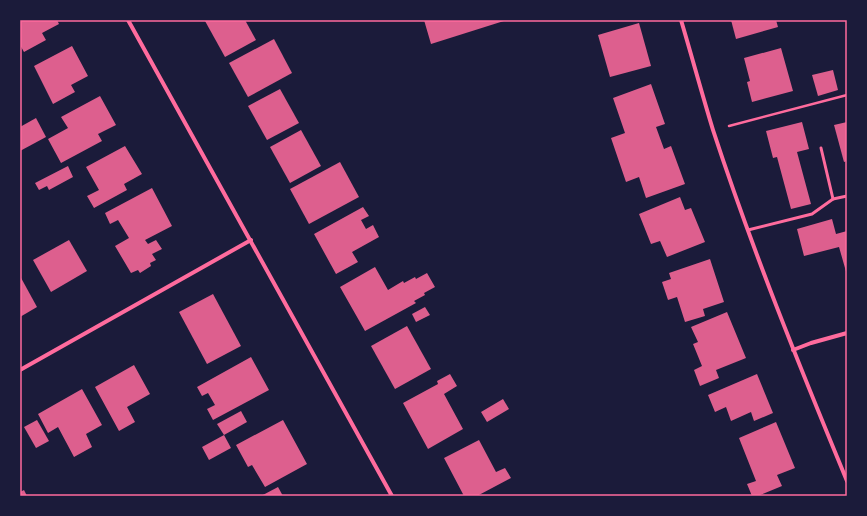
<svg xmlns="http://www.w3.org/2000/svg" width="867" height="516" viewBox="0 0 867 516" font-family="Barlow,sans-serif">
<rect width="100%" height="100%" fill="#1b1b3a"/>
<g fill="#dd5f8e">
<path d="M20 20H57L59 24 42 33 46 40 24 52 20 45Z"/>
<path d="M208 20H245L256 40 225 57 205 21Z"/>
<path d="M424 20H507L431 44Z"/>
<path d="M731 20H776L778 27 736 39Z"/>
<path d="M639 23 651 66 610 77 598 35Z"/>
<path d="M274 39 292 73 248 97 229 63Z"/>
<path d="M72 46 88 76 71 85 75 92 53 104 34 66Z"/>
<path d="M781 48 793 91 752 102 747 82 750 81 744 58Z"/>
<path d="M833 70 838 90 818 96 812 75Z"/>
<path d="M651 84 665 124 656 127 664 149 671 146 685 184 646 198 639 177 626 182 611 138 625 133 613 98Z"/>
<path d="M280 89 299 123 267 140 248 106Z"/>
<path d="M100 96 116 125 98 134 102 141 61 163 48 139 68 128 61 117Z"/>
<path d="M36 118 46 137 20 151V127Z"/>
<path d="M802 122 809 149 797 152 811 204 791 209 777 157 773 158 766 131Z"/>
<path d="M847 122V161L844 162 834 125Z"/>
<path d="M301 130 321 166 290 183 270 147Z"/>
<path d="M125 146 142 174 124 184 127 190 94 208 87 196 99 190 86 167Z"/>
<path d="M340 162 359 197 309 224 290 189Z"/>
<path d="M68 166 73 177 49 190 47 186 39 190 35 183Z"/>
<path d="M152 188 172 226 145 240 148 244 156 240 162 249 152 254 156 260 150 263 151 266 140 273 138 270 131 273 115 246 129 238 118 220 110 224 105 213Z"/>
<path d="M680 197 685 210 691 208 705 242 667 257 660 241 651 244 639 214Z"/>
<path d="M363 207 369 216 361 220 366 229 373 225 379 237 352 252 358 262 336 274 314 234Z"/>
<path d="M832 219 836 234 847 231V275L839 247 804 256 797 229Z"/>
<path d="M69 240 87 271 51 292 33 260Z"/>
<path d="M710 259 724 302 703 309 705 316 685 322 677 297 668 300 662 282 671 279 669 273Z"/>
<path d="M375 267 388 290 403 281 404 283 415 277 416 279 427 273 435 287 424 293 425 295 414 301 416 303 365 331 340 287Z"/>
<path d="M20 276 37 307 20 317Z"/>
<path d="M213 294 241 346 207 364 179 312Z"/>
<path d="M425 307 430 315 416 322 412 314Z"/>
<path d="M727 312 746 358 716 370 719 378 700 386 694 370 702 366 693 344 698 342 691 327Z"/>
<path d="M407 326 431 369 395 389 371 346Z"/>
<path d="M251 357 269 390 213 420 207 409 215 405 208 393 202 396 197 387Z"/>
<path d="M134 365 150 394 127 407 135 422 119 431 95 387Z"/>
<path d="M450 374 457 386 444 394 463 429 428 449 403 403 438 384 437 381Z"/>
<path d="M757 374 773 413 754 421 751 412 731 421 726 407 715 412 708 395Z"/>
<path d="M82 389 102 425 86 434 92 447 74 457 58 427 48 433 38 414Z"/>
<path d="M503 399 509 409 487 422 481 412Z"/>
<path d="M241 411 247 422 224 435 217 424Z"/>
<path d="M37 420 49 441 36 448 24 427Z"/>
<path d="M283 420 307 464 265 487 252 465 248 467 236 445Z"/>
<path d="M776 422 795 468 777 475 782 486 758 496H752L747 484 756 481 739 438Z"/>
<path d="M224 435 231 448 209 460 202 447Z"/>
<path d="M479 440 496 472 505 468 511 478 477 496H464L444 458Z"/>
<path d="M278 487 283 496H261Z"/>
<path d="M24 490 27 496H20V492Z"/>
</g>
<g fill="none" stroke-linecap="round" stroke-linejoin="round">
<path stroke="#ff6b9d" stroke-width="2.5" d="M729 126 847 95"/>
<g stroke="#ff6b9d" stroke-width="3">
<path d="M821 148 833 199"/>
<path d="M748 230 812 214 833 199 847 196"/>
</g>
<g stroke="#ff6b9d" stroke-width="4">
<path d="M128 20 392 496"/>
<path d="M681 20C692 57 702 94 713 130 752 249 799 365 847 481"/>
<path d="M793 350 811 343 847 333"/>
<path d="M20 370 251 240"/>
</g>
</g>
<rect width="867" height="516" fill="none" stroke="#1b1b3a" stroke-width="42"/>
<rect x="21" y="21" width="825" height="474" fill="none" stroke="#ff6b9d" stroke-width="1.5"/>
</svg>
